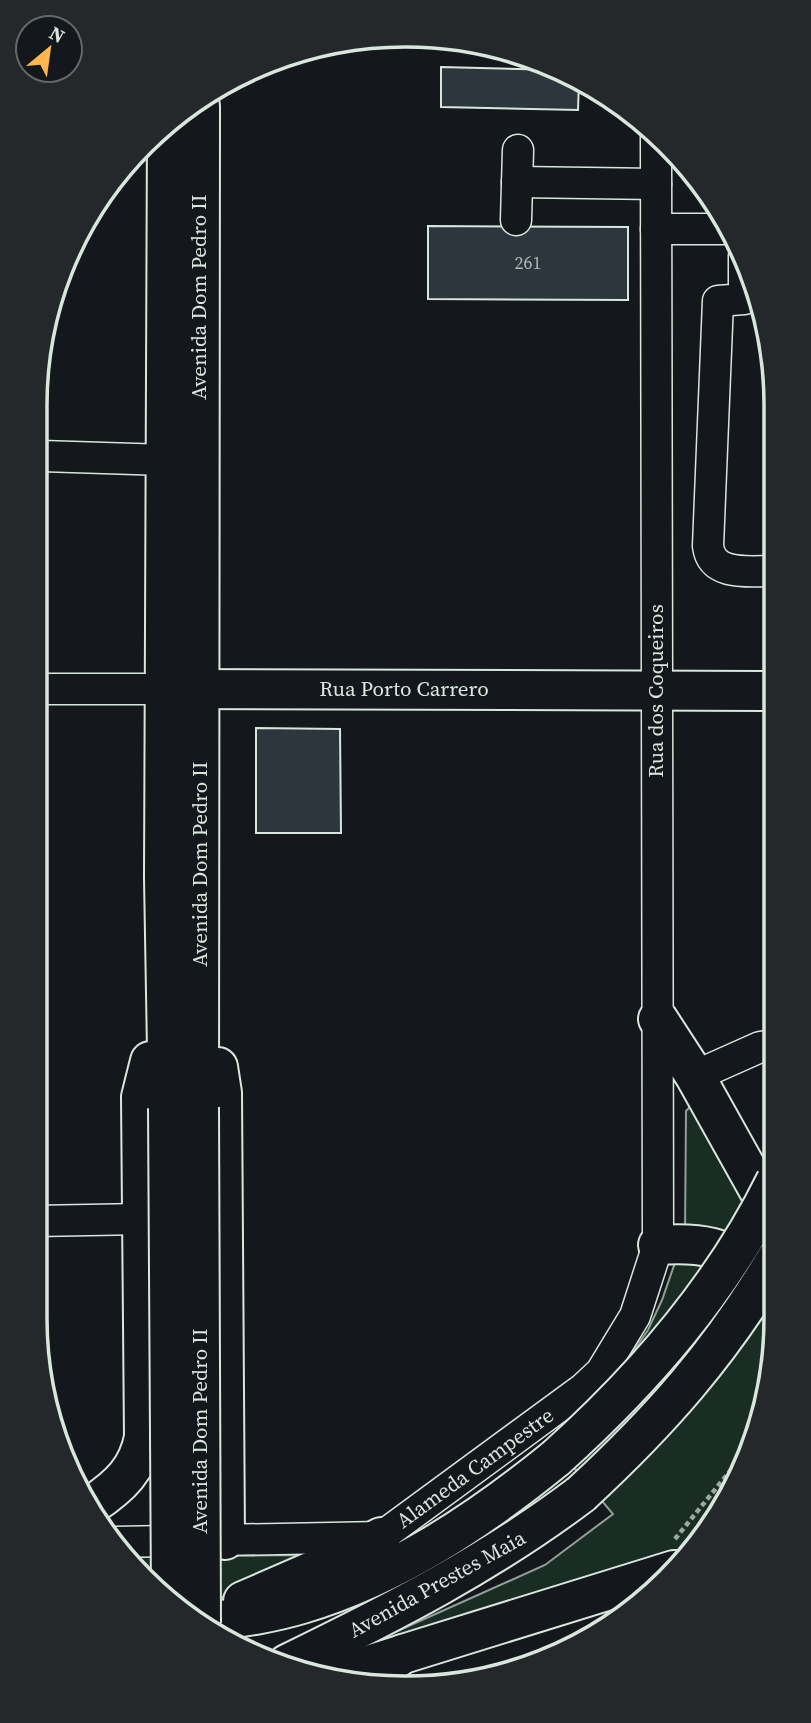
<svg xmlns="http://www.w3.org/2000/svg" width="811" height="1723" viewBox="0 0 811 1723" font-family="'Source Serif 4',serif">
<rect width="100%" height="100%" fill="#14181c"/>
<g fill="#1a2d24" stroke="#939e99" stroke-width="2">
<path d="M691 1106 696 1109 776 1246V1318L748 1459 693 1548 364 1646 545 1565 613 1514 550 1439 608 1387 648 1330 662 1300 685 1234 686 1111Z"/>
<path d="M297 1555 299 1557 227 1596 179 1604 124 1557Z"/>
</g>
<g fill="#2c363c" stroke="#d8e6dc" stroke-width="2">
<path d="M441 67 559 70 579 81 578 110 441 107Z"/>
<path d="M428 226 628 227V300L428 299Z"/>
<path d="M256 728 340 729 341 833H256Z"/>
</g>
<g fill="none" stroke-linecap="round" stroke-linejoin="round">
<g stroke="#d8e6dc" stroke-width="33">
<g id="minor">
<path d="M517 182 656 184"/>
<path d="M516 220 518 150"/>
<path d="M656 229H728"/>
<path d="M744 256V299L718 301 708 546C712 577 749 571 773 571"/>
<path d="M35 450 42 456 166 460"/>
<path d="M35 689H165"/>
<path d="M695 1076 760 1047 775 1045"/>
<path d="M35 1221 142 1219"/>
<path d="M115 1542 381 1537 584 1388 601 1372 635 1316 658 1245 656 137"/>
</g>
</g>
<g stroke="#d8e6dc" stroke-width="42">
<g id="major">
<path d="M167 128 164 878 168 1108"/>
<path d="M174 689 774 691"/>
<path d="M658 1019 695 1076 776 1221"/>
<path d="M218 1067 222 1093 225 1540"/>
<path d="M199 1107 200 106"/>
<path d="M658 1245C698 1242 730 1246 760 1274"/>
<path d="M93 1504C120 1486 138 1469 144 1437L141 1097 150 1061"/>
<path d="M377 1672 403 1654 674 1570"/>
</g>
</g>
<g stroke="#d8e6dc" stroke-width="42">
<g id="highway">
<path d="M243 1601 349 1555 381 1537"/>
<path d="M202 1623C236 1618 269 1614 302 1604 396 1576 480 1520 556 1458"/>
<path d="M287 1664C390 1614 490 1563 581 1494"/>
<path d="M327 1678 403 1654"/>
</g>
</g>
<path stroke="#9da8a2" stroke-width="4.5" stroke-dasharray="5 3.5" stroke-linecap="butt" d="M675 1539 751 1445"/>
<use href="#minor" stroke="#14181c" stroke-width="30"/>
<use href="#major" stroke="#14181c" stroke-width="38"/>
<use href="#highway" stroke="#14181c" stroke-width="38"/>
<g stroke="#d8e6dc" stroke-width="42" stroke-linecap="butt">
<g id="major-bridge">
<path d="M199 1107 201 1623"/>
<path d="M168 1108 171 1598"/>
</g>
</g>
<g stroke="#d8e6dc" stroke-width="42" stroke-linecap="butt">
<g id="highway-bridge">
<path d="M556 1458C645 1378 723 1288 776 1180"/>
<path d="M581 1494C661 1420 720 1353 776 1259"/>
</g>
</g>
<use href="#major-bridge" stroke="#14181c" stroke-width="38"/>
<use href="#highway-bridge" stroke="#14181c" stroke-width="38"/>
</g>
<g text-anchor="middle" stroke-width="5" stroke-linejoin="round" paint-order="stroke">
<g font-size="18" fill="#adbab4">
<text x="528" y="269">261</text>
</g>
<g font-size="21" fill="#d8e6dc" stroke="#14181c">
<text transform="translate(199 297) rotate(-90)" y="7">Avenida Dom Pedro II</text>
<text x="404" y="696">Rua Porto Carrero</text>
<text transform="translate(656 691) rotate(-90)" y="7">Rua dos Coqueiros</text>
<text transform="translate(200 864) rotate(-90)" y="7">Avenida Dom Pedro II</text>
<text transform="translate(200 1431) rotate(-90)" y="7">Avenida Dom Pedro II</text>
<text transform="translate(475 1468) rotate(-36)" y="7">Alameda Campestre</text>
<text transform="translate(437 1584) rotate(-29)" y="7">Avenida Prestes Maia</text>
</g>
</g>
<path d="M0 0H811V1723H0ZM405 47H406A358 358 0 0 1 764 405V1318A358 358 0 0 1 406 1676H405A358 358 0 0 1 47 1318V405A358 358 0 0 1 405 47Z" fill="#24282b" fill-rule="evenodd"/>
<path fill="none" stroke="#d8e6dc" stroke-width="3.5" d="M405 47H406A358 358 0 0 1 764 405V1318A358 358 0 0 1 406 1676H405A358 358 0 0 1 47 1318V405A358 358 0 0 1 405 47Z"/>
<g transform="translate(49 49) rotate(29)"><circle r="33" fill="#14181c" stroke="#626a69" stroke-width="2"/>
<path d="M0-5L12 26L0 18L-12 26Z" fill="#ffb74d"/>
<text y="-10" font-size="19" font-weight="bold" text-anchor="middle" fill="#d8e6dc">N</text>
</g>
</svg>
